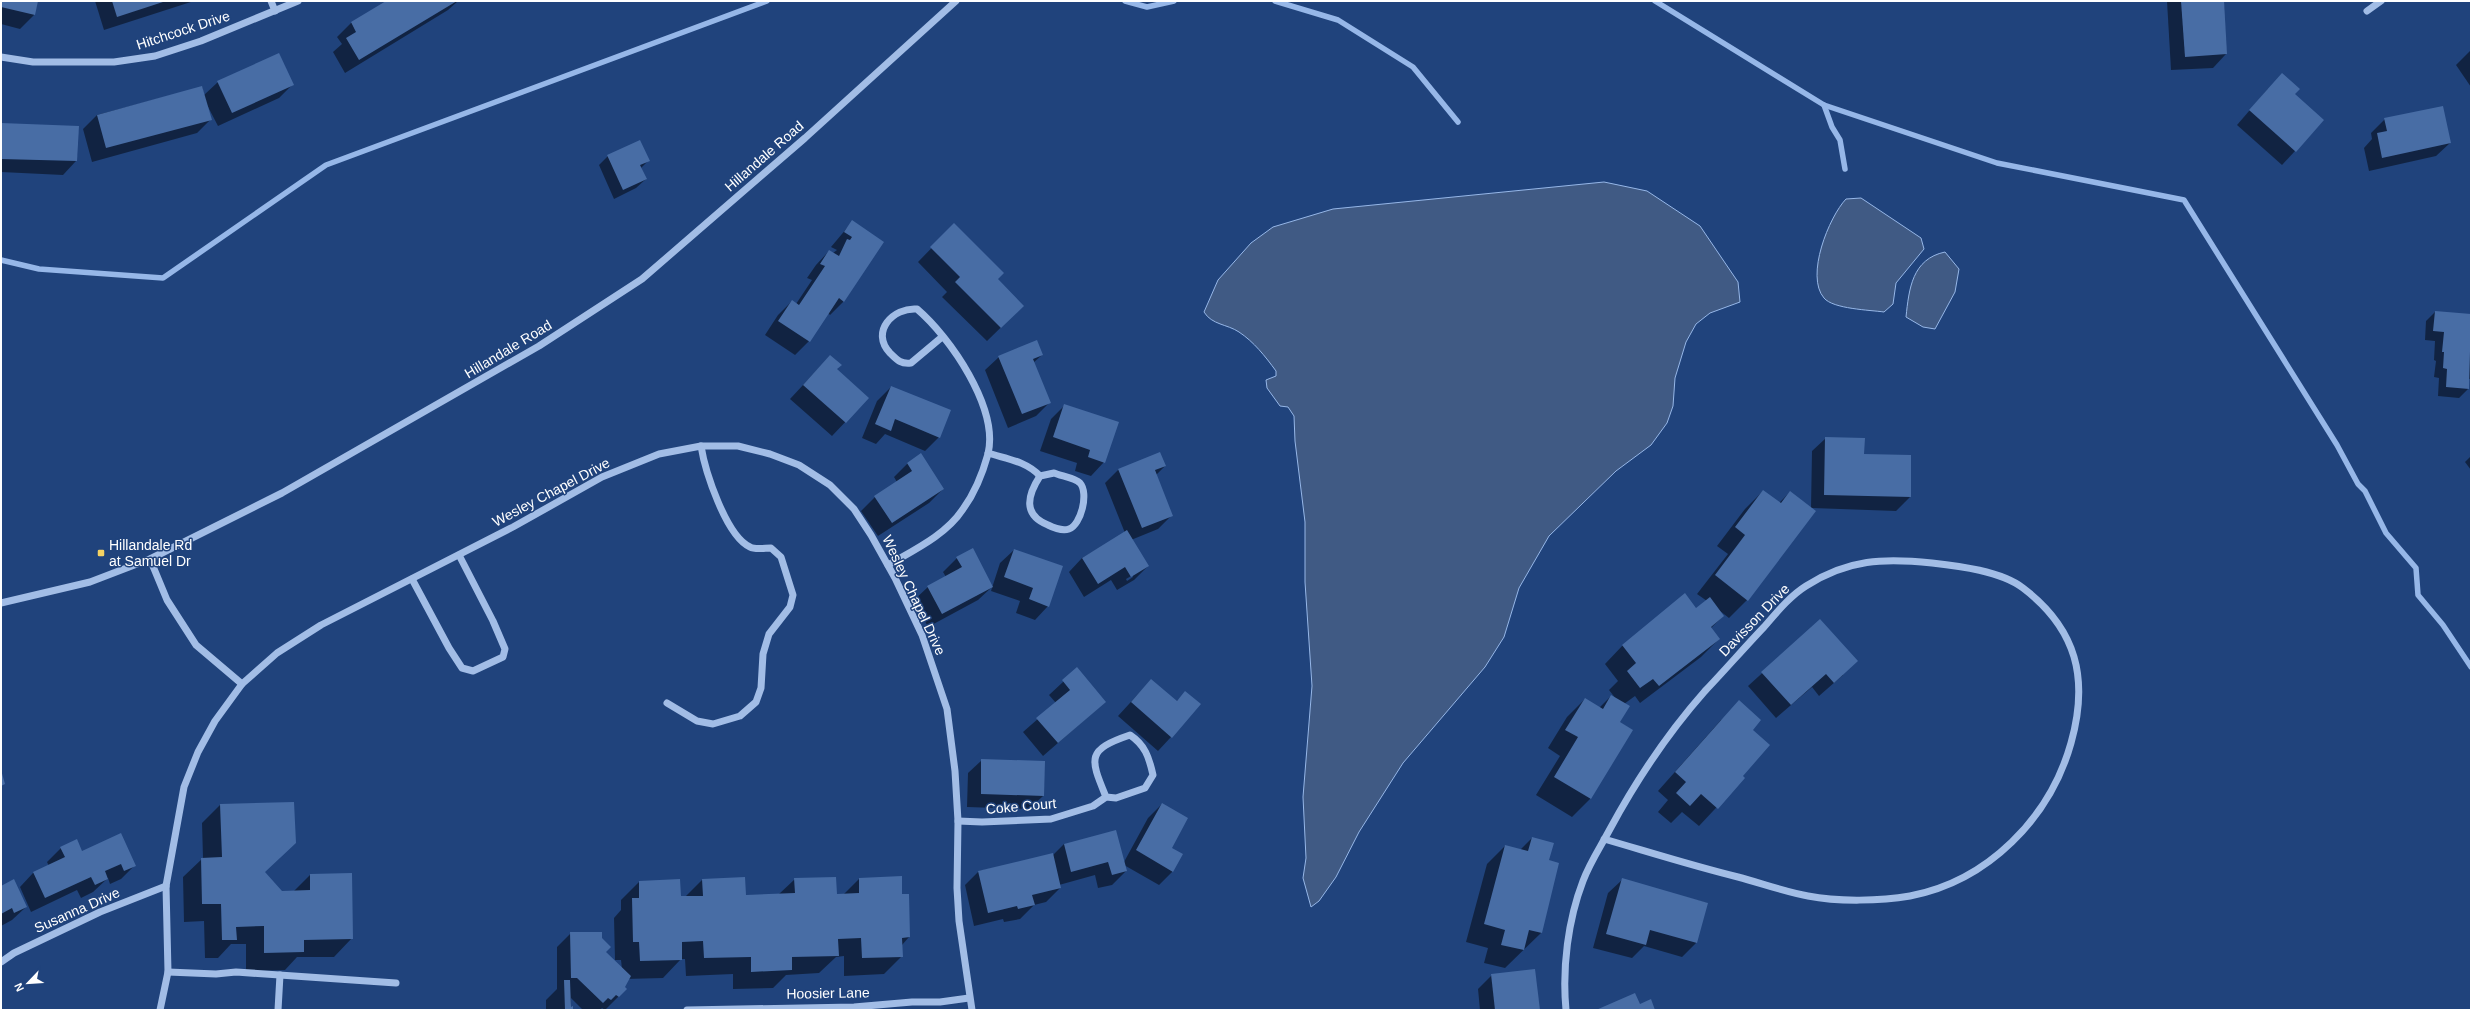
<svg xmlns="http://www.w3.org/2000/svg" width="2472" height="1011" viewBox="0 0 2472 1011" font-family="Helvetica,sans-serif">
<rect width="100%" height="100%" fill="#20437c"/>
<g fill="#405a84" stroke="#96b7e8">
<path d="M1604 182 1647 191 1700 226 1738 282 1740 302 1710 313 1696 324 1686 342 1675 378 1673 406 1667 423 1651 445 1616 471 1549 536 1519 588 1504 637 1485 667 1403 763 1359 832 1336 877 1319 901 1311 907 1303 878 1306 858 1303 797 1312 686 1305 582V522L1295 441 1294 416 1288 407 1280 406 1267 388 1266 380 1276 376V371C1265 356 1254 342 1239 332 1227 324 1212 325 1204 312L1218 280 1251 243 1273 227 1333 209Z"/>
<path d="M1861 198 1921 238 1924 249 1896 283 1893 304 1884 312C1870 310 1833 309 1824 298 1805 276 1829 217 1846 199Z"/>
<path d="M1945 252 1959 269 1955 292 1935 329 1923 327 1906 317C1909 289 1912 259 1945 252Z"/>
</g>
<g fill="#0007" fill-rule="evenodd">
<path d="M1 1H37L34 15 20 29 1 24Z"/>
<path d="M95 1H194L104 30Z"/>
<path d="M388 1H458L448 10 345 73 333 52 342 44 337 37 351 23Z"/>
<path d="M2167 1H2205L2226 54 2213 68 2171 70Z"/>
<path d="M2471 50V87L2456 65Z"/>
<path d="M218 82 293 84 279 98 218 126 206 103 211 119 197 133 92 162 83 129 97 115 202 87 204 95Z"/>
<path d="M2268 89 2293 94 2295 151 2282 165 2237 125Z"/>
<path d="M2385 119 2450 143 2436 156 2369 171 2364 148 2372 139 2371 133Z"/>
<path d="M1 124 76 161 63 175 1 172Z"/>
<path d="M608 156 649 160 641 168 646 179 636 188 614 199 599 165Z"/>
<path d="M852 222 883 242 844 301 830 315 828 313 809 341 795 355 765 335 778 315 792 301 796 304 812 280 807 278 816 265 829 251 833 253 837 250 831 247Z"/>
<path d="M954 225 996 279 1023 306 987 341 942 297 947 292 918 262Z"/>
<path d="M2435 312 2471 315V379H2469L2468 389 2459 398 2438 396 2439 378 2434 377 2436 361 2434 360 2435 341 2425 340 2426 321Z"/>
<path d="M1042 355 1033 363 1049 403 1036 416 1008 428 985 370 999 357Z"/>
<path d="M830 356 836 369 868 398 832 436 790 399Z"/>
<path d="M891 387 939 437 925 451 885 434 876 444 862 438 877 401Z"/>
<path d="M1065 405 1104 462 1091 476 1075 471 1077 463 1040 451 1051 419Z"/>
<path d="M1826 438 1863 455 1910 497 1896 511 1812 508 1747 600 1729 618 1720 611 1723 616 1711 628 1719 639 1701 657 1640 703 1635 696 1624 704 1619 722 1632 730 1590 799 1572 817 1536 795 1560 756 1548 748 1567 717 1585 699 1599 708 1611 696 1616 699 1609 690 1618 681 1605 664 1623 645 1696 609 1707 601 1697 594 1728 554 1717 546 1745 509 1763 491 1779 503 1790 492 1811 508 1812 451Z"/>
<path d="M2471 456V470L2465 462Z"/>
<path d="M908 463 943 489 929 503 878 536 861 511 875 497 897 482 894 477Z"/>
<path d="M1165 466 1156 475 1172 515 1158 529 1131 540 1148 566 1134 580 1117 590 1111 580 1084 597 1069 572 1082 558 1125 533 1105 483 1119 469ZM1133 575V577L1127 581 1126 579Z"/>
<path d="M1014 550 1048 606 1035 620 1016 613 1020 601 991 591 1000 563Z"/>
<path d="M957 558 992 587 978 600 928 627 914 600 928 587 946 577 943 572Z"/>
<path d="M1820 621 1843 675 1819 696 1812 687 1776 718 1748 686Z"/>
<path d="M1077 669 1105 702 1043 756 1023 732 1056 703 1049 695Z"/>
<path d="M1151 680 1176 702 1186 692 1171 737 1158 751 1118 716Z"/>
<path d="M1721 720 1751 730 1741 776 1744 778 1699 826 1682 812 1671 823 1658 812 1668 800 1658 791Z"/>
<path d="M982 760 1043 796 1029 809 967 807 968 773Z"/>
<path d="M221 804 264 872 282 892 294 891 310 875 352 938 334 957H297L285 970 246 971V944H231L218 958H205L204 921 184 922 183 877 203 858 202 823Z"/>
<path d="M1162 804 1173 871 1159 885 1124 865 1126 871 1112 885 1098 888 1095 875 1059 885 1060 888 1046 902 1034 905 1020 919 1004 922 1003 919 974 926 965 885 979 871 1052 856 1064 844 1124 862 1148 818Z"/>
<path d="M1532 838 1548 861 1541 933 1505 968 1484 963 1488 948 1466 942 1487 864 1505 846 1520 850Z"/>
<path d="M61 848 82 852 135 865 121 879 110 884 108 878 93 892 81 898 77 890 31 912 20 887 33 873 49 866 47 862Z"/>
<path d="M901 877 902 895 909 937 902 945V956L884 974 844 976V956L836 957 819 973 786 975 773 988 733 989V974L686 976 685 959H681L663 978 625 979 623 987 626 989 605 1010 602 1008 600 1010H583L571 998V1010H546V1000L557 989V947L571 933 604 952 622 969 621 960H615L614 918 621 910V900L639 882 680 897H685L702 880 745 896 779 894 795 879 836 895H843L859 879Z"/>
<path d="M1622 880 1707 903 1696 943 1682 957 1644 946 1632 958 1593 948 1608 893Z"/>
<path d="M1 887 26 907 12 920 1 926Z"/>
<path d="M1492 975 1539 1010H1480L1478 989Z"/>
</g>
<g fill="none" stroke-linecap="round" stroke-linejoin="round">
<g stroke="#96b7e8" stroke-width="5.5">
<path d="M1125 1 1147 7 1174 1"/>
<path d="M1275 1 1338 20 1413 67 1458 122"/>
<path d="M1655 1 1824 105 1997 163 2184 200 2337 445 2358 484 2365 491 2386 533 2416 568 2418 595 2443 625 2471 667"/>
<path d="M1824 105 1832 127 1840 140 1845 169"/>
<path d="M1 260 39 269 163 278 326 165 767 1"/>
</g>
</g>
<g fill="#486da5">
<path d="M1 1H38L35 15 1 7Z"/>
<path d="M112 1H166L117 17Z"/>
<path d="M386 1H457L359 60 346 38 356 32 351 22Z"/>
<path d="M2181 1H2224L2227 54 2185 57Z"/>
<path d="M279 53 294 85 232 113 217 81Z"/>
<path d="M2282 73 2300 89 2295 94 2324 120 2296 152 2249 110Z"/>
<path d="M202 86 212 120 106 148 97 115Z"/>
<path d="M2443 106 2451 143 2382 158 2377 133 2387 131 2384 118Z"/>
<path d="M1 123 79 126 77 161 1 159Z"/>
<path d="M640 140 650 161 640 165 647 179 623 190 607 155Z"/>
<path d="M852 220 884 242 844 302 839 298 810 342 778 321 792 300 799 305 825 266 820 264 829 250 839 256 847 239 850 240 852 237 844 232Z"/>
<path d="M954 223 1004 273 998 279 1024 306 1001 328 955 282 960 277 930 247Z"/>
<path d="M2435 311 2471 314 2469 389 2446 387 2447 369 2443 368 2444 352H2442L2444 332 2433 331Z"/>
<path d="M1037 340 1043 355 1033 359 1051 403 1022 414 998 356Z"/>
<path d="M830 355 842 365 837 369 869 398 846 423 803 385Z"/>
<path d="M891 386 951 410 940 438 895 419 891 431 875 424Z"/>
<path d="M1064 404 1119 422 1105 463 1088 457 1090 450 1053 437Z"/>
<path d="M1825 437 1865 438 1864 454 1911 455V497L1824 495Z"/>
<path d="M1160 452 1166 466 1155 470 1173 516 1142 528 1118 469Z"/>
<path d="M921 453 944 489 892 523 874 496 912 471 907 463Z"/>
<path d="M1763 490 1781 503 1790 491 1816 511 1748 601 1715 575 1745 535 1735 527Z"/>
<path d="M1127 530 1149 566 1131 577 1125 567 1098 584 1082 558Z"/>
<path d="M973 548 993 587 942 614 927 586 962 567 956 557Z"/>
<path d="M1014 549 1063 566 1049 607 1029 599 1033 588 1004 577Z"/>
<path d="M1685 593 1696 608 1710 597 1724 616 1711 627 1720 639 1659 686 1653 679 1640 688 1627 671 1636 663 1622 645Z"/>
<path d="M1820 619 1858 661 1834 683 1826 674 1791 705 1761 672Z"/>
<path d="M1077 667 1106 702 1058 743 1036 718 1070 690 1062 680Z"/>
<path d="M1151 679 1177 701 1185 691 1201 704 1172 738 1131 702Z"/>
<path d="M1611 695 1630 706 1620 722 1633 730 1591 799 1554 777 1578 737 1565 730 1585 698 1603 709Z"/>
<path d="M1739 700 1761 720 1753 730 1770 745 1743 776 1745 778 1718 809 1701 794 1690 806 1676 793 1686 782 1675 772Z"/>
<path d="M981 759 1045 761 1044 796 981 794Z"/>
<path d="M1 770 5 784 1 786Z"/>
<path d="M294 802 296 843 265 872 282 891 310 890V874L352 873 353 939 304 940V952L264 953V926L236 927 237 940H222L221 904H202L201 858 222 857 220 804Z"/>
<path d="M1162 803 1188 818 1172 848 1183 854 1173 872 1136 850Z"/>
<path d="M1116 830 1127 871 1112 875 1108 862 1071 872 1064 844Z"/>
<path d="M121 833 136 866 124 871 121 864 105 871 108 879 95 885 91 877 45 898 33 872 65 857 60 847 77 839 82 851Z"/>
<path d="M1532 837 1554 843 1549 860 1559 863 1542 933 1529 930 1524 950 1501 945 1505 930 1484 924 1505 845 1528 851Z"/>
<path d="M1053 853 1061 888 1032 895 1035 905 1018 909 1017 906 988 913 978 871Z"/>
<path d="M902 876V894H909L910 937 902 938 903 957 862 958 861 938 838 939 839 956 792 957V970L751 972V957L704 958 703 941 682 942V960L640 961 639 942H633L632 898H639V881L680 879 681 896H703L702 879 745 877 746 895 795 893 794 878 836 877 837 894 859 893V878Z"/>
<path d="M1622 878 1708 903 1697 943 1650 930 1646 945 1606 934Z"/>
<path d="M14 879 27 907 14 913 12 908 1 914V886Z"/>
<path d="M570 932H602V938L611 947 606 952 631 976 625 987 627 989 619 997 616 995 611 1000 608 998 603 1003 577 978H571Z"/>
<path d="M1535 969 1540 1010H1495L1491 974Z"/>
<path d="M564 980H570L571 1007 573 1006V1010H565Z"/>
<path d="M1635 993 1640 1004 1651 999 1655 1010H1596Z"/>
</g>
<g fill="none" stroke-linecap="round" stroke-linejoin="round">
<g stroke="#a2bde6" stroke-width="7">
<path d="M271 1 275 11"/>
<path d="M2367 11 2381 1"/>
<path d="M1 57 33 62H114L155 56 201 41 298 1"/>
<path d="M988 453C1007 459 1026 461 1040 476"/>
<path d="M1054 473C1061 476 1075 478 1080 483 1089 493 1081 525 1069 529 1063 531 1054 528 1048 525 1023 515 1027 496 1040 476Z"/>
<path d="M150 559 167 600 196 645 242 684"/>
<path d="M888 565C914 550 946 535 963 509 974 494 983 472 988 454 999 408 950 337 917 309 893 307 870 332 890 353 898 361 901 364 911 363L942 337"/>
<path d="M412 579 449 648 462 668 473 671 503 657 505 649 493 621 459 555"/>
<path d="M1 603 90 582 150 559 282 493 539 346 642 279 805 138 956 1"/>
<path d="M667 703 697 721 713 724 740 716 756 702 761 688 763 654 769 634 790 607 793 595 781 557 771 548C765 548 755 550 750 547 726 536 705 471 701 446"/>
<path d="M958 821 982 822 1051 819 1093 806 1106 797 1116 798 1145 788 1153 775C1149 757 1145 745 1130 735 1086 750 1090 758 1106 797"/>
<path d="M1 962 14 953 100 912 166 886"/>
<path d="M168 972 216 974 236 972 396 983"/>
<path d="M160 1010 168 972 166 886 184 787 198 752 215 721 242 684 277 653 321 625 513 527 602 477 659 454 701 446H738L770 454 799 465 830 485 854 509 871 535 895 578 922 635 947 709 955 771 958 821 957 888 959 921 972 1010"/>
<path d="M278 1010 280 975"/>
<path d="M687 1010 854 1007 912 1002H940L969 998"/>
<path d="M1566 1010C1562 968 1568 920 1583 881 1590 862 1601 846 1610 829 1637 779 1667 734 1705 691 1725 670 1744 648 1764 627 1777 612 1790 596 1806 586 1848 559 1884 558 1932 563 1959 566 2001 571 2023 588 2077 629 2089 679 2071 743 2050 818 1988 881 1910 896 1881 901 1838 902 1808 896 1785 892 1761 883 1738 877 1693 866 1649 852 1604 839"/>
</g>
</g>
<rect fill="#f4d263" stroke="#20437c" stroke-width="1.5" x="97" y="549" width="8" height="8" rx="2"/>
<g text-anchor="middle" stroke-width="3" stroke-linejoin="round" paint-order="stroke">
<g font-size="14" fill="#fff" stroke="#20437c">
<text transform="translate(183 30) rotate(-18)" y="5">Hitchcock Drive</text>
<text transform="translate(764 156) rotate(-41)" y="5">Hillandale Road</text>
<text transform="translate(508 349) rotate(-31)" y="5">Hillandale Road</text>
<text transform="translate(551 492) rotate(-28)" y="5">Wesley Chapel Drive</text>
<text transform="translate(914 595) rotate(65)" y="5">Wesley Chapel Drive</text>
<text transform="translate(1754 620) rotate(-46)" y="5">Davisson Drive</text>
<text transform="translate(1021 806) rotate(-5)" y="5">Coke Court</text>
<text transform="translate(77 910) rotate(-24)" y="5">Susanna Drive</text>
<text transform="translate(828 993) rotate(-1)" y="5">Hoosier Lane</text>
</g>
<g font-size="14" fill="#fff" stroke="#20437c" text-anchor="start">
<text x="109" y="550">Hillandale Rd<tspan x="109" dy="16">at Samuel Dr</tspan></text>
</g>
</g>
<rect width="2472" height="1011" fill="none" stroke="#ffffff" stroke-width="4"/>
<g transform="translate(28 983) rotate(245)" stroke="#20437c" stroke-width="3" paint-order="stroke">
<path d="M0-3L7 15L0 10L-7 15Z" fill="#ffffff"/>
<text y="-6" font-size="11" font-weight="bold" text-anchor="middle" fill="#ffffff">N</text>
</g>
</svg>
